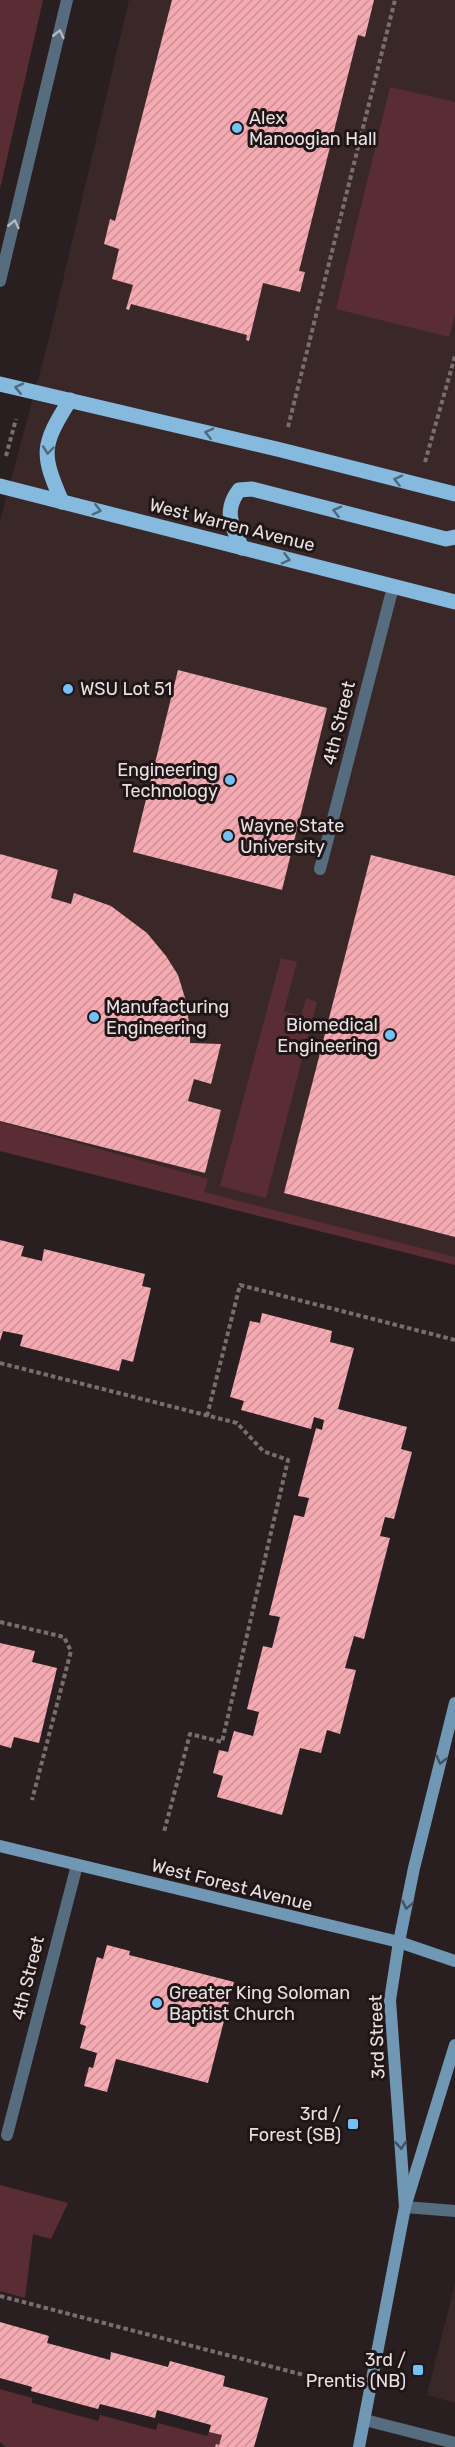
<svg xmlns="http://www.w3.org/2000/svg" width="455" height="2447" viewBox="0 0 455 2447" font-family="Rubik,sans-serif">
<defs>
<pattern id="building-hatch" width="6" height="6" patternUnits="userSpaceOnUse" patternTransform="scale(1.5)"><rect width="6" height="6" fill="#f5aab1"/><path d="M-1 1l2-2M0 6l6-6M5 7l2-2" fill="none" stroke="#c99096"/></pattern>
</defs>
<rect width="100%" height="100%" fill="#2a1f20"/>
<g fill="#3a2829">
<path d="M129 0H455V1265L0 1151V521L51 331Z"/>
<path d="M455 2284V2403L427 2395Z"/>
</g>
<g fill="#592d33">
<path d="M0 0H43L0 189Z"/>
<path d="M390 87 455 102V314L449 337 336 309Z"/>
<path d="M281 958 297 962 284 1011 301 1016 306 998 317 1002 266 1198 220 1186Z"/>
<path d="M0 1122 208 1179 204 1192 455 1257V1265L0 1151Z"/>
<path d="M0 2185 68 2203 51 2239 33 2234 25 2298 0 2291Z"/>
<path d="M0 2389 32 2398V2403L98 2421 100 2415 156 2430 158 2423 207 2436 209 2432 222 2435 219 2445 216 2444 215 2447H6L0 2442Z"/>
</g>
<g fill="url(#building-hatch)">
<path d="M172 0H374L365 37 358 35 299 271 305 272 300 292 263 283 249 341 246 340 247 335 131 304 129 310 126 309 133 285 112 279 119 249 104 244 110 219 115 221Z"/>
<path d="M178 670 327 708 282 890 133 852Z"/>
<path d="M0 854 58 870 51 898 71 904 74 893 111 906 147 933 166 956 178 975 185 998 190 1028V1043L221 1044 211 1084 194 1079 188 1101 221 1110 205 1173 0 1121Z"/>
<path d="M371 855 455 876V1237L284 1193Z"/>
<path d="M0 1240 24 1246 21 1256 42 1261 44 1249 145 1274 142 1286 151 1288 133 1362 122 1359 119 1371 20 1346 23 1335 3 1331 0 1341Z"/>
<path d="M262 1313 332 1331 330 1342 354 1348 338 1409 407 1427 401 1449 412 1452 394 1519 385 1517 380 1536 390 1538 364 1639 354 1636 345 1668 356 1670 340 1734 327 1730 321 1753 300 1748 282 1815 217 1797 223 1776 213 1773 219 1750 228 1752 234 1731 253 1736 259 1712 247 1709 263 1646 272 1648 280 1617 269 1615 294 1515 304 1517 309 1498 298 1496 316 1428 322 1430 324 1420 314 1417 311 1429 241 1410 244 1401 230 1397 250 1321 260 1323Z"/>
<path d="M0 1643 35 1651 32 1662 57 1668 39 1743 14 1737 11 1748 0 1745Z"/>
<path d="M107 1945 130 1951 129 1955 234 1982 208 2083 116 2059 107 2092 84 2086 89 2067 93 2068 97 2053 80 2048 86 2026 80 2024 97 1957 103 1959Z"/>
<path d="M0 2322 49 2336 47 2343 110 2360 111 2352 168 2367 170 2361 225 2376 223 2386 268 2398 254 2447H215L216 2444 219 2445 222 2435 209 2432 211 2425 157 2410 155 2418 100 2404 98 2409 31 2391 32 2387 0 2378Z"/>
</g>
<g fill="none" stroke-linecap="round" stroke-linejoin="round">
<g stroke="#786e6f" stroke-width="4" stroke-dasharray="4.5 3" stroke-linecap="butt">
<path d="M288 427 395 0"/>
<path d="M6 456 16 419"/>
<path d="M425 462 455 356"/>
<path d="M0 1363 237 1423 263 1451 288 1460 222 1742 190 1734 164 1832"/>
<path d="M207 1416 240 1285 455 1340"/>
<path d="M0 1622 64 1637 71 1651 32 1800"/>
<path d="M0 2296 323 2380"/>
</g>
<path stroke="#556d7f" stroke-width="12" d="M405 2207 455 2211"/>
<g stroke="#556d7f" stroke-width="12">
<path d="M0 281 67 0"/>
<path d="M320 869 393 587"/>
<path d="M7 2135 77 1865"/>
<path d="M365 2420 455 2443"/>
</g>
<g stroke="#7098b4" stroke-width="12">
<path d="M0 1846 399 1942 455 1961"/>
<path d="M405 2207 390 2000 399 1942 414 1868 455 1703"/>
<path d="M359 2447 405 2207 455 2045"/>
</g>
<g stroke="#85b9dd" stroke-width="15">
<path d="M0 384 281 450 455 494"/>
<path d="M0 486 455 602"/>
<path d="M62 502C41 453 41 446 70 400"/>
<path d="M242 548C232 526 223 511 239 490L252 489 446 539 455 537"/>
</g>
</g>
<defs><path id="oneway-chevron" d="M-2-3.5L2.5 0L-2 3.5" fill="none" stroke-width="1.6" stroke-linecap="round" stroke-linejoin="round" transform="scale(1.5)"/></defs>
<g stroke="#b5b8bf">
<use href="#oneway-chevron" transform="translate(59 34) rotate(-77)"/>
<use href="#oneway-chevron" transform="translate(14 224) rotate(-77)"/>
</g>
<g stroke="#52687a">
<use href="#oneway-chevron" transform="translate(19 388) rotate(-167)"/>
<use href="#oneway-chevron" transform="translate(209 433) rotate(-167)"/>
<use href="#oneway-chevron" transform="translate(48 450) rotate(96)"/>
<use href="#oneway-chevron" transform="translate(398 480) rotate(-166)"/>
<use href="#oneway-chevron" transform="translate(97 510) rotate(14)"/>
<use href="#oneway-chevron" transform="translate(337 511) rotate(-165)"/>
<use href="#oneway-chevron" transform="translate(286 559) rotate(15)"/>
</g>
<g stroke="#44505e">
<use href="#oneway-chevron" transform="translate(441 1760) rotate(104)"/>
<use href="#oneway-chevron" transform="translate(407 1905) rotate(102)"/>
<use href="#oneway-chevron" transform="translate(401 2145) rotate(86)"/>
</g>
<g fill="#73c1f5" stroke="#201617" stroke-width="2">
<circle cx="237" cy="128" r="6"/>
<circle cx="68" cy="689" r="6"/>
<circle cx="230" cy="780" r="6"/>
<circle cx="228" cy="836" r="6"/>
<circle cx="94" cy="1017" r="6"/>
<circle cx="390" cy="1035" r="6"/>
<circle cx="157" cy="2003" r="6"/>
<rect x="347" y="2118" width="12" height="12" rx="3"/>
<rect x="412" y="2364" width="12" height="12" rx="3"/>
</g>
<g text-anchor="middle" stroke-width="6" stroke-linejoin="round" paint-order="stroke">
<g font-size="18" fill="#e9e1e1" stroke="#201617" text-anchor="start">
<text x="249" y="124">Alex<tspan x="249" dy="21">Manoogian Hall</tspan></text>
<text x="80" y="695">WSU Lot 51</text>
<text x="218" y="776" text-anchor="end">Engineering<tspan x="218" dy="21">Technology</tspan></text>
<text x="240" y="832">Wayne State<tspan x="240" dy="21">University</tspan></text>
<text x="106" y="1013">Manufacturing<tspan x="106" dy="21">Engineering</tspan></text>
<text x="378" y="1031" text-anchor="end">Biomedical<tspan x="378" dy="21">Engineering</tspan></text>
<text x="169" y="1999">Greater King Soloman<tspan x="169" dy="21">Baptist Church</tspan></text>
<text x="341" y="2120" text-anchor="end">3rd /<tspan x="341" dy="21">Forest (SB)</tspan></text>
<text x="406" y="2366" text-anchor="end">3rd /<tspan x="406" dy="21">Prentis (NB)</tspan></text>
</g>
<g font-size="18" fill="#e9e1e1" stroke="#201617">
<text transform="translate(232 525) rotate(14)" y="6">West Warren Avenue</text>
<text transform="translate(339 723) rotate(-76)" y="6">4th Street</text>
<text transform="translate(232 1885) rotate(14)" y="6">West Forest Avenue</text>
<text transform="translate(28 1978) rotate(-76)" y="6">4th Street</text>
<text transform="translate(377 2037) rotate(-92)" y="6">3rd Street</text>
</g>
</g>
</svg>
